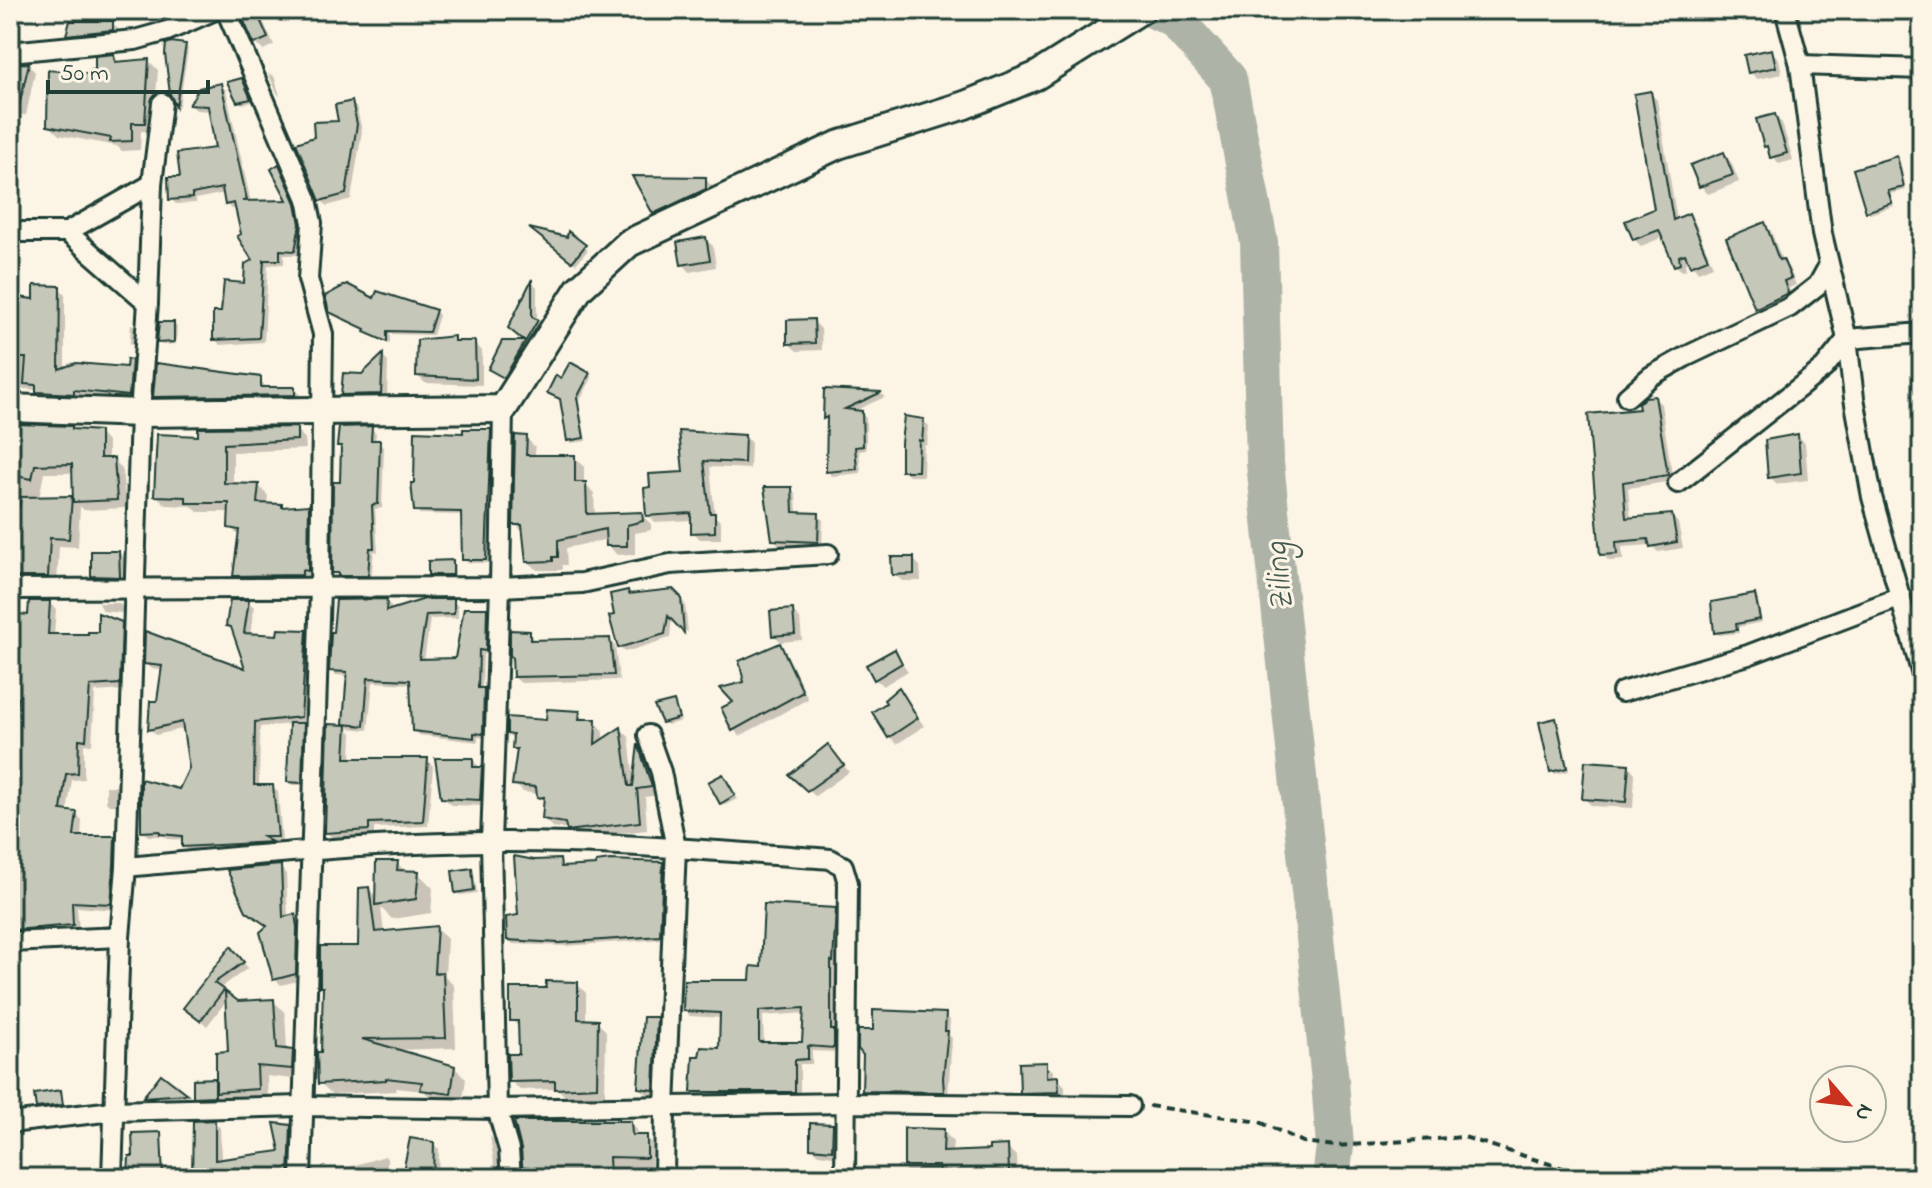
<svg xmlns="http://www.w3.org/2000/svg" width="1932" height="1188" viewBox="0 0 1932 1188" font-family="'Indie Flower',sans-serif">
<rect width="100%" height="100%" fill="#fcf5e5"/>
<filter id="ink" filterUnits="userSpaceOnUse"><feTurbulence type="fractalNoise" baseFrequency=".0125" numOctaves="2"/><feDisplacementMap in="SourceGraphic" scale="16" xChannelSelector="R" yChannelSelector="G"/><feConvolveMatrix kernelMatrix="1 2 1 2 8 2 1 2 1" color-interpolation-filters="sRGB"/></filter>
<g filter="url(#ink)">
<g fill="#0003" fill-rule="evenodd">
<path d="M241 10H258L274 45 263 50 255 43Z"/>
<path d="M112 23 118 29V35L73 39 68 34Z"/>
<path d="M185 46 188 49 179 107 172 93Z"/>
<path d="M1771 51 1779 59 1782 74 1757 79 1750 72Z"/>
<path d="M114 56 121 64 149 61 158 70 153 132 141 131 140 150 122 151 117 146 59 135 49 125 91 76Z"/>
<path d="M10 65H28L35 72 26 115 13 114 10 111Z"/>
<path d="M268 73 274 76 280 96 277 93Z"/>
<path d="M241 80 245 83 253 102 242 104 239 101Z"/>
<path d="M220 85 226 90 251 203 290 202 279 167 284 172 300 210 304 230 299 255H284V264L268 265 264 342 220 345 215 339 223 314 246 285 254 260 243 235 237 208 232 209 226 204 225 193 196 199V203L176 204 171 199 182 178 217 149 211 111 196 110 191 105Z"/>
<path d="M1650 93 1657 100 1677 220 1689 216 1695 222 1713 266 1698 272 1690 261 1685 263 1686 270 1682 271 1675 265 1664 237 1641 246 1634 239 1656 210Z"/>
<path d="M352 103 357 109 362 131 351 199 327 206 321 200 316 138 341 123Z"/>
<path d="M1775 116 1782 123 1793 160 1779 164 1765 146Z"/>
<path d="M10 151 18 154 16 174 10 173Z"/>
<path d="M1724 154 1731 162 1739 182 1708 194 1701 186Z"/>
<path d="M1896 158 1900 161 1906 190 1890 194 1894 206 1870 214 1867 211Z"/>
<path d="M705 179 712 186V197L662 220 654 213Z"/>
<path d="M1764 225 1771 231 1782 260 1789 268 1796 285 1789 288 1794 300 1763 315 1756 308Z"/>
<path d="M535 232 569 239V235L588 250 576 264Z"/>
<path d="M705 239 713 246 716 267 690 272 683 264Z"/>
<path d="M533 283 537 287V321L543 327 510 382 491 369 503 343H528L511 328Z"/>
<path d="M59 288 65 294V369H128L131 362 137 368 135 401 79 396V400L44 397 38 390 10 388V298L36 301Z"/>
<path d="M375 300 435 311 439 315 433 335 390 334V344L370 335 367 330 331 311Z"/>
<path d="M813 321 821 329 822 350 797 351 789 344Z"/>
<path d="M131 324 137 327 135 346 130 344Z"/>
<path d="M174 324 177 327 176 344 162 345 159 342Z"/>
<path d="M453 338 458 343H475L482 351V385L425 383 418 376Z"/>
<path d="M383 357 388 362 387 400H349L343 394Z"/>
<path d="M589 374 592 378 579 402 586 441 572 443 569 440 562 400 552 395 562 380Z"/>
<path d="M260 379 267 389H294L301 396V401L162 403 155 396Z"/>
<path d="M826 391 881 394 885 397 852 412 861 413 866 418V450L859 451 861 473 832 476 828 471 829 422 825 418Z"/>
<path d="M1654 398 1661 404 1673 481 1628 488 1631 520 1672 516 1678 523 1683 548 1658 552 1651 545 1622 547 1623 560 1609 561 1602 554 1641 411Z"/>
<path d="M923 421 929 426 927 445H924L923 476H909L903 470Z"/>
<path d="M371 428 376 433 375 442 384 447 382 508 375 509 378 552 374 551 371 579H344L334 572 342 484 343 449 339 445Z"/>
<path d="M296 429 305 439 306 449 233 452V485L259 486 268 496 267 505H281L285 509 308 507 318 517 317 580 245 585 235 575 240 537 230 527 231 512H198L191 506 166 505 156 495 200 438Z"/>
<path d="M490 431 494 435 489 563H468L464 559 463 515 420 514 416 510 465 435Z"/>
<path d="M75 432 99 433 108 443V460H113L122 469 126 508 84 510 80 506 78 547 59 546 57 586 10 588V472ZM44 473H74L75 501 71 498H39Z"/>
<path d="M681 434 745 436 751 443 750 469 710 467 715 516 721 522V539H700L693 532V520L655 522 648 515 685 473Z"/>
<path d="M1797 436 1805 443 1808 480 1777 484 1770 477Z"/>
<path d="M526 438 535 447V457H574L584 466V484L594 493 595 516 641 514 651 524V530L635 533V554L617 555 608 545V539L566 548 567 565H562V570H537L528 561 525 534 515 524Z"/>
<path d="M791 489 796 495 797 514 818 515 823 520 822 546 779 545 774 539Z"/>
<path d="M119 553 126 560V583L101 582 93 575Z"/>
<path d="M913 559 920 566 921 581H902L894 574Z"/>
<path d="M452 562 455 565V578H433L430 574Z"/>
<path d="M672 591 685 604 688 633 672 617 670 638 625 652 620 647 616 616 627 592 631 596Z"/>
<path d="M1755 596 1758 599 1762 622 1738 627 1739 633 1719 635 1716 632Z"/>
<path d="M386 601 391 606 390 612 453 601 458 606V618L430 619 424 661 457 660 486 610 491 615 490 655 483 654 482 690 488 695 487 738 478 737V742L419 735 414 730 412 684 373 682 368 730 347 728 352 733 351 760H427L433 766 428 826 374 828V835L333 838 327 833 330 726 349 727 346 723 349 676 336 675 331 670Z"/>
<path d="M248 602 254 607 250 636 279 637 306 632 311 638 306 722 300 723 306 728 304 785H292L289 781 291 724 260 727 259 787H272L278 792 282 842H269L274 847 190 852 184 846V840L168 839 165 836H148L143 831 180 791 191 769 185 728 156 735 150 729 159 702 163 670 152 669 146 663 248 672 234 631 228 625Z"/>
<path d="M49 603 56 609 54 636 100 634 120 624 127 631 125 690 95 692 92 745 84 744V779L72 780 67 813 76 814 82 820 81 838H114L121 845 117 910 77 907 79 931 16 936 10 931V744H16L20 704 10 702V615L30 617Z"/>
<path d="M99 603H119L122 606V613L103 611Z"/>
<path d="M792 611 800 619 802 640 781 642 774 635Z"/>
<path d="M529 633 535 642 609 640 615 646 619 680 521 683 514 677Z"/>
<path d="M780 646 786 652 808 699 740 736 734 730 737 703 746 683Z"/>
<path d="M894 652 908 671 883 686 875 679Z"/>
<path d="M899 690 924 726 897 744 889 736 888 704Z"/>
<path d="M674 703 681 721 667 725 663 721Z"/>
<path d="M579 713 587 721H595L603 730V742L621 729 629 737 634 781 640 748 646 754 659 795 645 797 647 830 577 838 568 829 552 827 544 819 545 803 539 794 523 792 515 784 518 752 514 748 515 740 509 734Z"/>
<path d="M1556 720 1559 723 1569 771 1555 774 1552 771Z"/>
<path d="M834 753 849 772 815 796 792 775Z"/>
<path d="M473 760 488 777 487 806 451 805 443 797Z"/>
<path d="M1628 765 1635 773 1633 808 1592 806 1584 798Z"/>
<path d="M726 779 737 799 725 805 722 802Z"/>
<path d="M106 786H116L119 790 118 805H109L106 802Z"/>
<path d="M559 861 563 868 662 864 666 868 664 939 565 946 513 944 509 940 521 917 534 862Z"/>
<path d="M397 863 406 872 418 873 433 888 431 913 392 919 381 908 384 933 436 928 447 939 445 976 454 986 456 1048 395 1050 454 1067 466 1079 462 1105 434 1101 424 1091 396 1088V1091L332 1094 320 1083 323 1055V948H360L369 889 377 898Z"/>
<path d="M280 867 286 874 288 918 294 916 301 923V980L281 985 275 979 269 927Z"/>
<path d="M471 871 474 874 477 893 460 895 457 892Z"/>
<path d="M835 910 840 915 838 966H836V1033L839 1037V1052L812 1051V1064H800V1097L698 1096 693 1091 721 1050 722 1018 690 1016 685 1011 752 982 763 969ZM806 1013 804 1044H764L763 1016Z"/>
<path d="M237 954 248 968 219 989 237 1003 273 1001 285 1012 287 1051 292 1052 304 1063 303 1080 267 1076 268 1100 229 1102 226 1099V1107L206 1108 195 1096 214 1080 218 1084 230 1053 227 1000 207 1026 186 1007Z"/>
<path d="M577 984 586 993V1021L597 1022 606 1031 605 1095 566 1097 558 1089 520 1090 511 1081 521 1056 520 1028 512 1020 548 990Z"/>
<path d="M10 993 12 995 13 1060H10Z"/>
<path d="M945 1015 950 1020 949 1035 952 1038 948 1096 869 1095 864 1090 863 1051 875 1032Z"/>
<path d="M656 1019 663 1027 660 1096 648 1095 640 1088Z"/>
<path d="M1046 1064 1053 1071 1054 1078H1057L1065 1086V1099H1029L1022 1092Z"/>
<path d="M162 1077 185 1095 191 1101 152 1103 145 1097Z"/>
<path d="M60 1092 65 1107 41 1110 38 1107Z"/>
<path d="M214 1122 220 1128 221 1161 282 1153 290 1127 296 1133 294 1178H195Z"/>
<path d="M630 1123 636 1129 637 1137H647L652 1143 651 1178H525Z"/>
<path d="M832 1126 839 1133V1157L819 1154 812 1147Z"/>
<path d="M906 1130 943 1131 953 1141 952 1154 991 1152 1007 1147 1017 1157 1018 1178H905Z"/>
<path d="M490 1136 494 1140 499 1157 501 1174 495 1171Z"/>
<path d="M433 1144 439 1149 438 1178H406L404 1176Z"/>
<path d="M385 1156 387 1159V1178H340L332 1172Z"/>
</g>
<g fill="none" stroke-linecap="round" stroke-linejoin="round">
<path stroke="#aeb3a7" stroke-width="38" d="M1155 10 1174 19 1228 79 1259 242 1265 463 1330 1081 1335 1146 1331 1178"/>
</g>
<g fill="#c5c7b9" stroke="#1f3d34" stroke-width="2" fill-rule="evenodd">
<path d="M239 10H256L268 38 254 44Z"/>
<path d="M70 21H113V30L66 35Z"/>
<path d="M171 42 186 44 176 107 170 94 165 54 166 44Z"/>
<path d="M1772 49 1776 67 1748 73 1744 55Z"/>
<path d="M114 54 115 62 149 59 145 123H132V141L110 142 111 138 47 126 48 70 89 74V70H95V56Z"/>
<path d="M29 63 17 115 10 114V64Z"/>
<path d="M242 78 251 99 237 102 227 82Z"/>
<path d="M221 83 247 200 242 201 287 200 271 169 279 164 296 203 300 224 295 251 280 250V260H264L259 338 213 340V312H221L224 281 244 283 245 264 252 260 237 236 241 234 234 203 225 205 222 188 192 194V198L169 200 168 177H180L177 153 215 148 208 106 189 105 199 88Z"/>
<path d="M1651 91 1673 220 1689 213 1708 259 1690 266 1685 254 1679 256 1680 264 1674 266 1659 230 1633 240 1625 221 1654 209 1634 94Z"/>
<path d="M352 101 357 124 346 194 320 201 296 143 314 137 313 122 338 121 335 105Z"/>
<path d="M1775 114 1787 153 1770 158 1767 146 1764 147 1756 119Z"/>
<path d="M1724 152 1733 175 1699 187 1690 165Z"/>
<path d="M1897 156 1904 187 1888 191 1892 203 1866 212 1853 169Z"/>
<path d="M632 176 706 177V189L653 214Z"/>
<path d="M1765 222 1779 260 1783 259 1791 278 1784 281 1788 293 1755 309 1726 238Z"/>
<path d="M529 228 567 237 568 231 586 245 572 262Z"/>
<path d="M706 237 710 260 681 265 677 242Z"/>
<path d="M532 279V317L538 320 504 378 488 369 502 341H524L508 328Z"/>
<path d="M347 284 374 298 377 291 436 310 429 332 387 331V342L364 332 365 329 329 312 325 296Z"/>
<path d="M34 285 60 286 59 369 76 363 126 367 127 359 132 360 129 396 74 390V394L36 392V385L24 384 26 358H10V296L34 299Z"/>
<path d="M814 319 815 343 787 344V320Z"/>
<path d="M159 322H174V342L157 343Z"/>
<path d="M454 336V341H475L476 379 416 376 417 340Z"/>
<path d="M383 354 381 394 341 395 343 373 362 374Z"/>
<path d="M570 362 590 373 577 398 584 438 567 441 560 399 547 393 556 375 561 378Z"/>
<path d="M156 363 261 377V387H295V395L153 397Z"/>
<path d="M824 389 882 392 845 409 862 411 863 446 855 447 857 469 826 472 827 417 823 419Z"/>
<path d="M1655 396 1668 475 1623 482 1626 518 1672 514 1677 542 1650 547 1648 539 1616 542 1617 554 1600 555 1588 414 1639 409 1638 404 1645 397Z"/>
<path d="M904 416 924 419 922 441 919 440 918 471H901V443Z"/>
<path d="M18 424 72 426V429L100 431V458H114L117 500 73 502 72 464 35 465 32 479 10 475V447Z"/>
<path d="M372 426 371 440H380L378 504 372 505 374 548H370L368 576H338V573H332L333 482H340L341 446H337L339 427Z"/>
<path d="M297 427V440L224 444V483L259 484 257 503 282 504V507L309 505 308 571 302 570V575L233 576 239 530 228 528 229 503H186V497L154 496 157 434 198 436V428Z"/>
<path d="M463 429H491L486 560H462L461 512 414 511 411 483H414L415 431 463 433Z"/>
<path d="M679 431 745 435 744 463 704 461 710 513H715V532L691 533V513L646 516 644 488 650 487 649 474 683 472Z"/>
<path d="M1798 434 1801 473 1768 478 1765 440Z"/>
<path d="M515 435 527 436 526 455H575V482H586L587 514 642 512 643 521 627 525V546H606L605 529 558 540V557H553V561L526 562 522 525H513Z"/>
<path d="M764 487H792L793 512 819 513 818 542 772 540Z"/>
<path d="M72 496 69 539 50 538 48 577H10V507L19 508 21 497Z"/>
<path d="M91 551H119L120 577 91 576Z"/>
<path d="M891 557H914V574L892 575Z"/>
<path d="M453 560V575H428V561Z"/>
<path d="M673 589 681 597 684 633 668 616 665 634 618 648 609 616 614 615 610 594 628 590 629 594Z"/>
<path d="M1755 594 1760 619 1736 624 1737 630 1714 633 1711 602Z"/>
<path d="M387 599 386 611 425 599H454V614L426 615 419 659 455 658 464 608H487L486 651 479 650 478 688H484L483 734 474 733V738L412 731 410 680 368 678 364 726 343 724 347 672 329 671 331 632H333L336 600Z"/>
<path d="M230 600H249L244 633 277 635 278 629 307 630 301 717 255 722 254 785H273L278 837H263L272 842 182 847V836L160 834V831L141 832V779L179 789 189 768 182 722 148 730 150 701H157L162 666 144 664 145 631 245 668 231 627 226 626Z"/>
<path d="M29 601H50L48 634H88V632H98V613L122 622 120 684 90 686 86 740 79 739 78 773 66 774 61 810 77 812 74 836H115L114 866 111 904 72 902 73 925 14 930 12 917H10V766H12L18 698H10V613L28 615Z"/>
<path d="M793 609 795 634 772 636 770 611Z"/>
<path d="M510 630 530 631V640L610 638 614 675 513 677 512 657 510 656Z"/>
<path d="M780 643 803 692 732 731 721 708 733 702 720 688 744 682 739 661Z"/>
<path d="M895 649 902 663 874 680 866 665Z"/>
<path d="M899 687 918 718 888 738 872 712 886 703 884 700Z"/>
<path d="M674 701 679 718 662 723 654 706Z"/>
<path d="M547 709 580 711 579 719H596L595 744 621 727 629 786H633L638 744 652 787 637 789 640 822 567 831 565 823 542 819 544 797 537 798 536 787 512 785 517 749H512L513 735 507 734V717L546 720Z"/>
<path d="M1556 718 1567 768 1550 772 1539 722Z"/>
<path d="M289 723H304L302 783 287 782Z"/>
<path d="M328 724 347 725 345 758H428L423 821 369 823V830L325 833Z"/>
<path d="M828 744 844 765 807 791 789 775Z"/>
<path d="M435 758H473V767H482L480 800 441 798Z"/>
<path d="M1585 761 1629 764 1626 802 1582 799Z"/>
<path d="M723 774 735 795 720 804 708 782Z"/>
<path d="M514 856 534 860 560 859 561 867 596 865V862L610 860 663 862 660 936 559 943 507 940 506 917 518 915Z"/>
<path d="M376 861H398L397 870 419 871 416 899 375 905Z"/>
<path d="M281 865 283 917 295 914 297 927 296 974 273 980 260 932 267 926 246 911 227 870Z"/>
<path d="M472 868 474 890 455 893 452 871Z"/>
<path d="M369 887 375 932 437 926 434 973 443 972 446 1038 362 1039 455 1066 451 1094 420 1090 422 1082 386 1078V1080L318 1084 317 1052H321L323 987H320V946H358L359 888Z"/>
<path d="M764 904 836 908 833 962 831 961V1030H834V1048L808 1046V1059L795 1060V1092H691L693 1056H699L701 1047 719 1048 720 1013 683 1011 684 980H750L751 966 761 967ZM804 1008 802 1042H759V1011Z"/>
<path d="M231 946 244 962 214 983 224 990 200 1021 183 1008Z"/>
<path d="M546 981 578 982V1019L598 1020 597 1087 555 1089V1081L509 1082 508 1054H519L518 1021H510V988H546Z"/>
<path d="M225 991 238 1001 274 999 277 1048 293 1050 292 1069 257 1066 258 1089 216 1092V1052L228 1051Z"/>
<path d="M873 1010 946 1013 945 1031H948L943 1078 944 1092 862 1091 863 1055 858 1049V1030H873Z"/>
<path d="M643 1017H657L654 1090 638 1088Z"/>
<path d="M1047 1062V1077L1058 1076 1059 1092 1020 1093 1019 1063Z"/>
<path d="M161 1074 187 1094 143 1097Z"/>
<path d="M215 1078V1096L193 1097V1079Z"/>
<path d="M61 1090 63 1105 36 1108 34 1094Z"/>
<path d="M215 1120V1160L280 1151 274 1123 291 1125 289 1178H192L193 1121Z"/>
<path d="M514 1121H631L632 1135H647V1158L609 1157 610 1178H523L521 1149Z"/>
<path d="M810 1123 833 1124 832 1150 810 1148Z"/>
<path d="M904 1128 944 1129 943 1152 989 1150V1146L1008 1145 1009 1175 940 1178 939 1166H904Z"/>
<path d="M161 1132 163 1178H128L129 1156H133L132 1133Z"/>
<path d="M410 1138 434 1142 433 1178 402 1176Z"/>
</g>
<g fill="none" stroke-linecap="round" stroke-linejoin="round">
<g stroke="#1f3d34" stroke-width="24">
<g id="street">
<path d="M226 10 307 199 312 223 308 279 323 334 320 588 301 1178"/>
<path d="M1785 10 1800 65 1822 234 1847 339 1854 398 1872 497 1922 675"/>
<path d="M10 52 135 40 167 31 215 10"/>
<path d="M1800 65 1922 69"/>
<path d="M10 232H67L152 184"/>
<path d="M67 232 148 303"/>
<path d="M1627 397 1651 376 1685 357 1790 307 1818 285 1829 265"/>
<path d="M503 409 500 587 491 842 497 1109 509 1150 511 1178"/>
<path d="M1678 483 1824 368 1847 339 1922 333"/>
<path d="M10 589 500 587 582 583 670 564 828 554"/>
<path d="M1622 692 1748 655 1901 597"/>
<path d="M648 735 661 772 676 848 665 1107 664 1178"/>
<path d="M126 867C247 856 369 843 490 842 603 841 717 851 830 859L843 866 848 883 845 1178"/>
<path d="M10 942 120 937"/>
<path d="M10 1123 113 1111 302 1106 497 1109 846 1103 1130 1106"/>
<path d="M112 1178 120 937 126 867 140 413 148 303 152 184 162 103"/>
</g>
</g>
<g stroke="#1f3d34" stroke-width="32">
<path id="secondary" d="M10 408 140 413 503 409 579 289 629 243 838 145 965 105 1036 76 1141 10"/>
</g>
<path stroke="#1f3d34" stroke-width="4" stroke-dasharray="8 6" stroke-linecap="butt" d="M1149 1106 1260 1122 1303 1142 1335 1146 1464 1137 1594 1178"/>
<use href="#street" stroke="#fcf5e5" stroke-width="18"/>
<use href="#secondary" stroke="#fcf5e5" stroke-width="26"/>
</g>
</g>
<g text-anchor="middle" stroke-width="6" stroke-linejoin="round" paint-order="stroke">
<g font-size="34" font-style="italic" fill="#435a51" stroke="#fcf5e5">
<text transform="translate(1277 577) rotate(-96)" y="12">Ziling</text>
</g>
</g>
<rect width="1932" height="1188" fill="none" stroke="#fcf5e5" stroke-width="40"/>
<rect x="20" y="20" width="1892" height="1148" fill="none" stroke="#1f3d34" stroke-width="3" filter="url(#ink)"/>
<g transform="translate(1848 1104) rotate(118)"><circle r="38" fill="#fcf5e5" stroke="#a4ab9e" stroke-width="2"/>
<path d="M0-6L14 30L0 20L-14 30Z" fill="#c8321e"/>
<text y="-12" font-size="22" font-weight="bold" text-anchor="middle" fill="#1f3d34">N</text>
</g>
<path d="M48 80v12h160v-12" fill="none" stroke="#1f3d34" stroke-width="4"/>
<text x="60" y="80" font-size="24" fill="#1f3d34" stroke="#fcf5e5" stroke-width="6" paint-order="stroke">50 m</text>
</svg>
